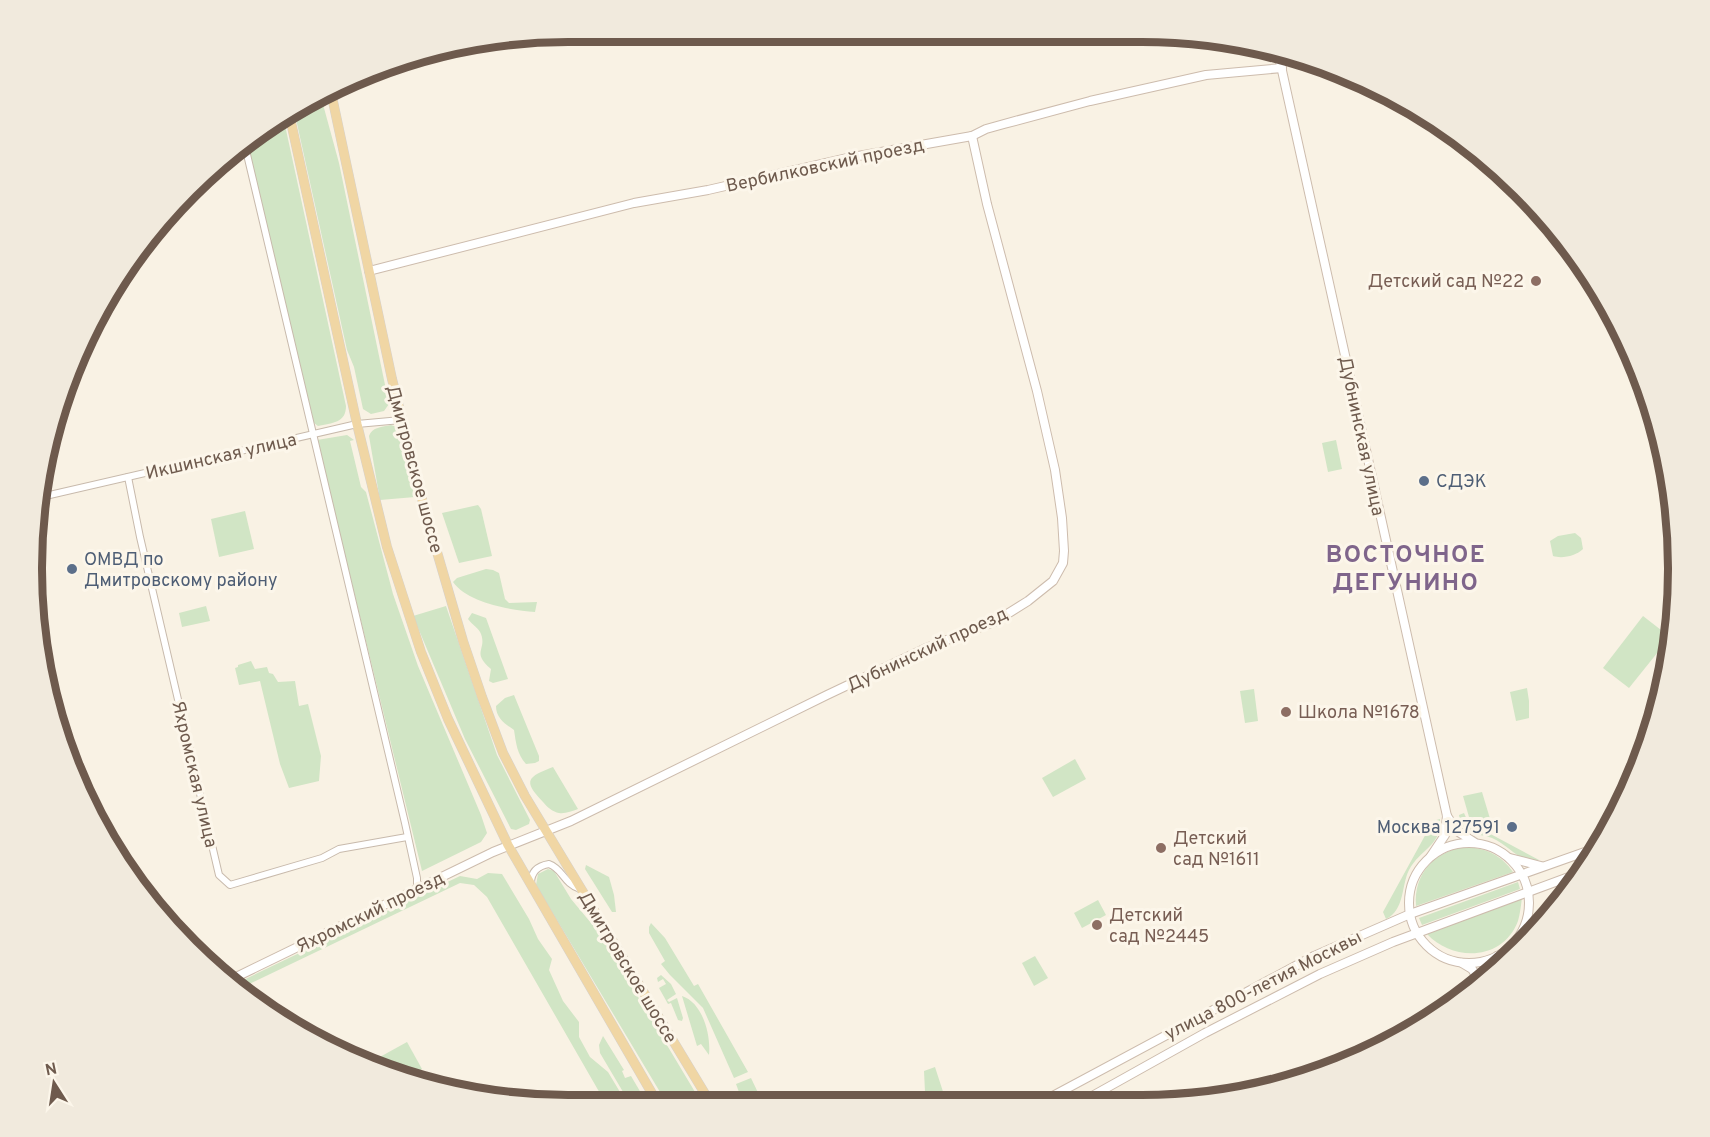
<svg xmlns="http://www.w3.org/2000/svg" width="1710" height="1137" viewBox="0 0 1710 1137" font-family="Overpass,sans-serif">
<rect width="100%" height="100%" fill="#f9f2e4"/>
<g fill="#d1e5c5">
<path d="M321 97 339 163 389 404 384 411 371 414 363 409 354 367 347 350 294 110Z"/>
<path d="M283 116 346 406C346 423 332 423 318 426L314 423 247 143 270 122Z"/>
<path d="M391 425 397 427 415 497 380 500 369 436C372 427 382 427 391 425Z"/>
<path d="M347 435 354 440 350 441 361 487 366 492 393 594 418 666 481 815 487 833 481 842 422 871 317 440Z"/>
<path d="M1336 440 1342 469 1328 472 1322 443Z"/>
<path d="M478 505 481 509 492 556 459 563 442 513Z"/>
<path d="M245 511 254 549 219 557 211 519Z"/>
<path d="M1575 533 1581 538 1583 549C1576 556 1562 559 1553 556L1550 541 1558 536Z"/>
<path d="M486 569 493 570 499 573 505 599 509 603 537 602 535 612C510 610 468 603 453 582L457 578Z"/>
<path d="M206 606 210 621 182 627 179 613Z"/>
<path d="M446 606 497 755 530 820 529 824 516 830 511 829 465 739 413 616Z"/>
<path d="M472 613 486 618 508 679 493 683 489 681 491 669C471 652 487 650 481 634 479 628 472 625 468 619Z"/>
<path d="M1643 616 1670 637 1629 688 1603 668Z"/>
<path d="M251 661 255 669 267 667 269 673 273 674 278 682 295 681 299 706 308 704 321 756 319 781 289 788 280 764 260 681 239 685 235 668 238 667V665Z"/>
<path d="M1527 688 1529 701V718L1516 721 1510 692Z"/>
<path d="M1254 689 1258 721 1245 723 1240 691Z"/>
<path d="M514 695 539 756V761L535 763 526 764C517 754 516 743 514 730 505 724 496 718 496 706L505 698Z"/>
<path d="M1075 759 1086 779 1053 797 1042 778Z"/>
<path d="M553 767 578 809C572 811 565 814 559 813 553 812 547 807 543 802 522 780 528 777 553 767Z"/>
<path d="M1482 792 1494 832 1469 817 1463 796Z"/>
<path d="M1464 813 1468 822 1539 860C1520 864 1509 845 1492 838 1484 835 1475 835 1468 831 1462 827 1460 822 1459 815Z"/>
<path d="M1440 819C1442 846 1420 849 1409 870 1401 886 1405 910 1386 919L1383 912 1433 821Z"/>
<path d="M1465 847C1486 848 1501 855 1513 872L1416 906C1413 874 1435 851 1465 847Z"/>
<path d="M586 865 609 877 614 895 616 912H612L585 869Z"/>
<path d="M548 869 554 871 571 899 601 935 701 1102H666L536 885 538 874Z"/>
<path d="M488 873 502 874 529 919 538 939 552 959 549 970 563 1001 579 1022V1037L590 1057 608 1072 626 1102H605L487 897 474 885 460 883 243 987 237 983 460 876 477 879Z"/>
<path d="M1518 882 1520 889 1422 925 1419 918Z"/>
<path d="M1522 898C1521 905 1520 914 1518 921 1503 961 1453 962 1427 934Z"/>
<path d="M1098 900 1106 915 1082 928 1074 913Z"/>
<path d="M651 923 665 938 694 986 698 984 748 1072 734 1078 703 1008 670 975 661 964 665 961 649 933V927Z"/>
<path d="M1035 956 1048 978 1034 986 1022 963Z"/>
<path d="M661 975 671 984 676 994 667 1000 669 1002 677 998 683 1018 682 1021 678 1020 671 1003 668 1004 659 988 666 984 663 979 658 982 657 978Z"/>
<path d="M682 996C703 1003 711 1035 709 1055L701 1044 697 1046Z"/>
<path d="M603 1036 624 1070 622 1071 625 1078 631 1076 641 1093 639 1095 647 1102H629L600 1053 599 1045Z"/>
<path d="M407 1042 422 1069 412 1075 382 1066 378 1058Z"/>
<path d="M935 1067 947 1104H906L925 1092 924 1071Z"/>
<path d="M751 1078 763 1103H743L736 1084Z"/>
</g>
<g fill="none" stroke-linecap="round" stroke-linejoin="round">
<g stroke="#c8baac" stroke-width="8">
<g id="street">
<path d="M245 146 405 823 417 878V889"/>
<path d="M128 477 140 537 219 875 230 885 322 858 339 849 407 837"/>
<path d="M41 497 357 424 401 420"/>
<path d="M531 883C531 872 537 866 549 864 563 869 563 883 580 889"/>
</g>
</g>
<g stroke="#cdbcad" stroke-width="10">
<g id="secondary">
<path d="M1279 57 1447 816 1445 835 1431 856"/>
<path d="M369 271 634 203 708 190 847 158 972 136 986 129 1004 124 1090 101 1206 75 1282 68"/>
<path d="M1447 816 1457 831 1474 842"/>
<circle cx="1469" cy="903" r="60"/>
<path d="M1510 858 1541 866"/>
<path d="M1462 963 1472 969 1480 982"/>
<path d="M1485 978 1487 969 1497 956"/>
<path d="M232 979 493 852 571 821 827 695 924 649 996 621 1028 601 1053 581 1063 563 1064 551 1062 518 1055 470 1037 391 987 204 972 136"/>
<path d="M1036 1105 1314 956 1410 914 1599 847"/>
<path d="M1076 1105 1205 1033 1320 974 1393 942 1585 871"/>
</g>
</g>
<g stroke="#d6d1cd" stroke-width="10">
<g id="primary">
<path d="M331 92 392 379 425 511 463 641 482 697 503 753 525 796 710 1102"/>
<path d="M289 113 357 424 387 547 421 652 448 719 508 845 657 1102"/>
</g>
</g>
<use href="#street" stroke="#fff" stroke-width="6"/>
<use href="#secondary" stroke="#fff" stroke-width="8"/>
<use href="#primary" stroke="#f0d6a4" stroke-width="9"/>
</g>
<g fill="#8d6e63" stroke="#fcf6ea" stroke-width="2">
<circle cx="1536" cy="281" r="6"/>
<circle cx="1286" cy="712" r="6"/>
<circle cx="1161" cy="848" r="6"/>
<circle cx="1097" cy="925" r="6"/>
</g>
<g fill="#5c6f8a" stroke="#fcf6ea" stroke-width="2">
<circle cx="1424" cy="481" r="6"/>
<circle cx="72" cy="569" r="6"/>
<circle cx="1512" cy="827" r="6"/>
</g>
<g text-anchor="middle" stroke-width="6" stroke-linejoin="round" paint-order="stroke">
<g font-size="18" fill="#6e5a4d" stroke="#fcf6ea">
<text transform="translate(825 165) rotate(-12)" y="6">Вербилковский проезд</text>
<text transform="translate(1362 436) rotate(78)" y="6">Дубнинская улица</text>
<text transform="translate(221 456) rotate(-13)" y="6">Икшинская улица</text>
<text transform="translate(415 469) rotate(75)" y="6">Дмитровское шоссе</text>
<text transform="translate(927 649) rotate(-25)" y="6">Дубнинский проезд</text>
<text transform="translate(195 774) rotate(77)" y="6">Яхромская улица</text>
<text transform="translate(370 912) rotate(-26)" y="6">Яхромский проезд</text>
<text transform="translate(628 967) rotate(59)" y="6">Дмитровское шоссе</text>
<text transform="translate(1263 985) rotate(-27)" y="6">улица 800-летия Москвы</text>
</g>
<g font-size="18" fill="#785e54" stroke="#fcf6ea" text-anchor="start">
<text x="1524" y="287" text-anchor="end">Детский сад №22</text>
<text x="1298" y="718">Школа №1678</text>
<text x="1173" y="844">Детский<tspan x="1173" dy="21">сад №1611</tspan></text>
<text x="1109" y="921">Детский<tspan x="1109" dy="21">сад №2445</tspan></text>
</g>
<g font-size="18" fill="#4e5e75" stroke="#fcf6ea" text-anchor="start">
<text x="1436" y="487">СДЭК</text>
<text x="84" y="565">ОМВД по<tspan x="84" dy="21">Дмитровскому району</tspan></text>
<text x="1500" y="833" text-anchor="end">Москва 127591</text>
</g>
<g font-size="24" font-weight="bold" letter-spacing="1.5" fill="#7f658b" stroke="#fcf6ea">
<text x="1406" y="562">ВОСТОЧНОЕ<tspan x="1406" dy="28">ДЕГУНИНО</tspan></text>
</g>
</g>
<path d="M0 0H1710V1137H0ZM568 42H1142A526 526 0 0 1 1668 568V569A526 526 0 0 1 1142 1095H568A526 526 0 0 1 42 569V568A526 526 0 0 1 568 42Z" fill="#f1eadd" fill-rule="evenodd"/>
<path fill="none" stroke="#6e5a4d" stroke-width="8" d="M568 42H1142A526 526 0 0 1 1668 568V569A526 526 0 0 1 1142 1095H568A526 526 0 0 1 42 569V568A526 526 0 0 1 568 42Z"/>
<g transform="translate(54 1083) rotate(348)" stroke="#fcf6ea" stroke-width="4.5" paint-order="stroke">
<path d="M0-4.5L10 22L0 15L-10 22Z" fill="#6e5a4d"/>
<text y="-9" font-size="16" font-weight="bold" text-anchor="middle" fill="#6e5a4d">N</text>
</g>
</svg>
